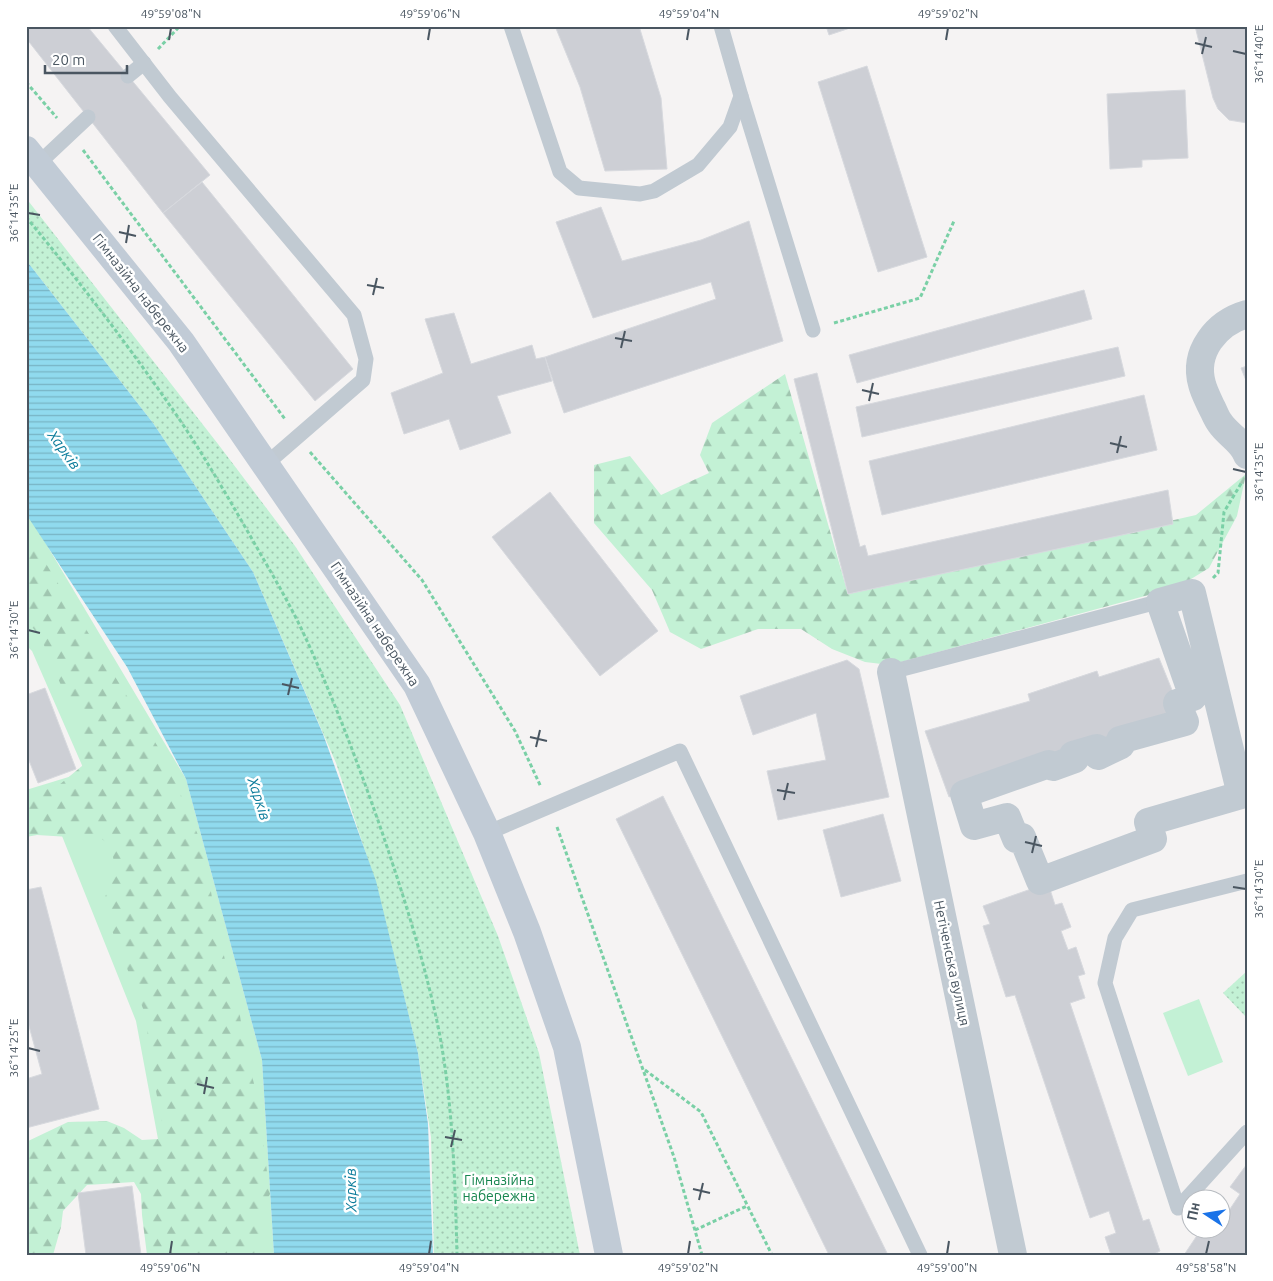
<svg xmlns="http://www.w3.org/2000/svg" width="1273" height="1281" viewBox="0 0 1273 1281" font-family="Ubuntu,sans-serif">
<defs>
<pattern id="forest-firs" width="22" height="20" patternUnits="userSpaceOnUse" patternTransform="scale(1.25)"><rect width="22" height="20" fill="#c3f1d5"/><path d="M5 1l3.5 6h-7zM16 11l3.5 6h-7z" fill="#a0c6b0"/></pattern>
<pattern id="park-dots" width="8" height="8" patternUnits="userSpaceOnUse" patternTransform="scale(1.25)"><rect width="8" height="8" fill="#c3f1d5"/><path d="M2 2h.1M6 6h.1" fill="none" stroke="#a0c6b0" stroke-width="1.8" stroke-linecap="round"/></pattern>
<pattern id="water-rules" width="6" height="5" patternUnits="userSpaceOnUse" patternTransform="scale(1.25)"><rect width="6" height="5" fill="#90daee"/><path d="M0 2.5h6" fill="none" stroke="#78b4c4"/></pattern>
</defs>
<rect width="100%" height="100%" fill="#f5f3f3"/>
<g fill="#c3f1d5">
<path d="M26 514 36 527 186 779 262 1060 274 1255H184L158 1139 136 1021 62 836 26 825V790L85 772 32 651 26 645Z"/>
<path d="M1199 999 1223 1062 1188 1076 1163 1013Z"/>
</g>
<g fill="url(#forest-firs)">
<path d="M785 374 848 594 1196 515 1246 474 1237 516 1209 568 1178 587 890 665 865 662 832 649 801 629H758L701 649 670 632 652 590 594 523V465L630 456 661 495 709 473 700 455 712 423Z"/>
<path d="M26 531 166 760 204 849 214 910 232 992 240 1016 246 1054 256 1091 270 1194 264 1205 260 1233 254 1255H147L142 1215 141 1194 134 1182 87 1185 63 1211 61 1227 53 1255H26V1142L68 1122 107 1121 124 1128 142 1140 158 1139 162 1122 149 1055 146 1016 105 913V897L115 875 112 847 102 839 37 835 26 837V797L59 785 82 766 87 746 80 719 63 690 40 636 26 620Z"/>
</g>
<g fill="url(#park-dots)">
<path d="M26 198 218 444 295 546 400 705 498 936 539 1053 580 1255H434L431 1137 418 1053 377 887 336 763 253 572 153 423 26 260Z"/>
<path d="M1247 971V1018L1223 993Z"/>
</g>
<path fill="url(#water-rules)" d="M26 260 153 423 253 572 323 734 376 881 418 1053 428 1124 433 1255H274L262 1060 186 779 127 667 26 514Z"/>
<g fill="#cdcfd5" stroke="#d7d9de">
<path d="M26 26H87L210 175 163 213 26 38Z"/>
<path d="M555 26H639L661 98 667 169 605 171 580 87Z"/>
<path d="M826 26H856L829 35Z"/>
<path d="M1195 26H1247V123L1229 120 1218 109 1213 98Z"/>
<path d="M867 66 927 257 878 272 818 82Z"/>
<path d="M1185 90 1188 158 1142 160V167L1110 169 1107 94Z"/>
<path d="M202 182 353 369 315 401 163 213Z"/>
<path d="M601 207 622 261 701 240 749 221 783 341 564 413 545 357 716 299 711 282 593 318 556 222Z"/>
<path d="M1084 290 1092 319 857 383 849 355Z"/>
<path d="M454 313 471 364 532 345 536 359 545 357 552 381 497 396 511 433 460 450 449 419 404 434 391 393 443 373 425 319Z"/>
<path d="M1118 347 1125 376 862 437 856 407Z"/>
<path d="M1247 366V383L1241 368Z"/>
<path d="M817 373 860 547 865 545 868 556 1168 490 1173 524 848 594 794 379Z"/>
<path d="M1144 395 1157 450 882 515 869 461Z"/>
<path d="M550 492 658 631 600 676 492 537Z"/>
<path d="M1159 658 1185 722 949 797 925 731 1030 701 1028 694 1097 671 1099 677Z"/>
<path d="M847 660 859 669 889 797 778 820 767 771 826 760 816 713 753 735 740 696Z"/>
<path d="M45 688 76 769 38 783 26 753V695Z"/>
<path d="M663 796 888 1255H829L616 819Z"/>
<path d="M883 814 901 881 841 897 823 830Z"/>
<path d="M1048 883 1055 905 1062 903 1071 927 1061 931 1068 950 1076 947 1085 974 1078 976 1085 998 1070 1003 1143 1221 1149 1219 1160 1251 1152 1255H1111L1105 1237 1116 1233 1109 1211 1090 1218 1015 995 1006 997 983 926 990 924 983 906Z"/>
<path d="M41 887 99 1109 26 1128V1079L42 1074 26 1015V890Z"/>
<path d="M1247 1164 1246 1255H1184L1202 1228H1220V1211L1226 1215 1240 1194 1230 1187Z"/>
<path d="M132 1186 141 1255H86L78 1193Z"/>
</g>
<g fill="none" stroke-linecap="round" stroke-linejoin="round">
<g stroke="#7ad0a6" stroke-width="3" stroke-dasharray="4 2.5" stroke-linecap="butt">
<path d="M158 49 180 26"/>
<path d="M26 82 57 118"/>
<path d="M83 150 285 419"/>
<path d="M26 217C75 276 122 337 166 400 196 442 222 487 248 532 266 564 285 595 301 628 332 694 358 763 382 832 404 897 425 963 439 1031 453 1104 455 1180 457 1255"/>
<path d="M834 323 920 298 954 221"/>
<path d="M310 452 422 580 515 731 541 787"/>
<path d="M1213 578 1218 573 1224 512 1242 482"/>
<path d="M557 827 674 1157 702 1255"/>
<path d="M645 1070 701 1112 772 1255"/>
<path d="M695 1230 747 1206"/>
</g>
<g stroke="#c1cad2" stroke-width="15">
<path d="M115 26 170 97 354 315 366 359 363 380 265 465"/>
<path d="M511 26 560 172 579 188 640 194 654 191 698 165 730 127 741 96 721 26"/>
<path d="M128 76 144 63"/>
<path d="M741 96 813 330"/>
<path d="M38 164 88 117"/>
<path d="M891 672 1165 600"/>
<path d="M487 833 680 751 920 1255"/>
<path d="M1247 881 1132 910 1115 938 1105 983 1178 1208 1247 1132"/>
</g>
<g stroke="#c1cad2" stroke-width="28">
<path d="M1247 314C1216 323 1193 352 1202 384 1204 392 1208 399 1211 406 1214 411 1216 418 1220 423 1228 435 1242 441 1247 455"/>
<path d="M1192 593 1241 795 1148 822 1153 839 1040 881 1022 837 1016 839 1007 817 974 826 964 794 1049 764 1053 767 1075 759 1073 755 1097 748 1098 756 1121 745 1120 740 1185 722 1177 703 1193 697 1160 602Z"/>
<path d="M891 672 1013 1255"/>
</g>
<path stroke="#c1cbd6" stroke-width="28" d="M26 150 181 342 417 685 487 833 527 932 567 1047 609 1255"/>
</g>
<path fill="none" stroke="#4a5661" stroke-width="2" d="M169 40 171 28M428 40 430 28M687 40 689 28M946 40 948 28M1195 43 1212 47M1233 51 1246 54M1202 54 1206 37M28 213 40 215M119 232 136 236M126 243 129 225M367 285 384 288M373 295 377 278M615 338 632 341M621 348 625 331M862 390 879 394M869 401 873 383M1110 443 1127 447M1117 453 1121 436M1233 469 1246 472M28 630 40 633M282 684 299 688M288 695 292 678M530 737 547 741M536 747 540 730M777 790 795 793M784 800 788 783M1025 842 1042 846M1032 853 1036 836M1233 887 1246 889M28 1048 40 1051M197 1084 214 1088M204 1094 207 1077M445 1137 462 1140M451 1147 455 1130M693 1189 710 1193M699 1200 703 1183M170 1254 172 1241M429 1254 431 1241M688 1254 690 1241M947 1254 949 1241M1206 1254 1209 1241"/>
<g text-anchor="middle" stroke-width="5" stroke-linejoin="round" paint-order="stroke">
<g font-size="14" fill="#4a5661" stroke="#fff">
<text transform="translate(141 293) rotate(52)" y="5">Гімназійна набережна</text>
<text transform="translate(375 624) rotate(56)" y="5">Гімназійна набережна</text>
<text transform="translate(952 963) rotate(78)" y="5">Нетіченська вулиця</text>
</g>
<g font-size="14" fill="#17864f" stroke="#fff">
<text x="499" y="1185">Гімназійна<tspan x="499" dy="16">набережна</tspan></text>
</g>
<g font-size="15" font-style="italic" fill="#0c7c9b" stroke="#fff">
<text transform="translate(64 450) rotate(54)" y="5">Харків</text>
<text transform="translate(259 799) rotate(72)" y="5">Харків</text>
<text transform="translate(351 1190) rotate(-91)" y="5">Харків</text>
</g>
</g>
<rect width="1273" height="1281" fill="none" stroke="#ffffff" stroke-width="55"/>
<g transform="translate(1206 1214) rotate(282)"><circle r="24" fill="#ffffff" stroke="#b7bbc0"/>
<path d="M0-4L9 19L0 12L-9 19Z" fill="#1a73e8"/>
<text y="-8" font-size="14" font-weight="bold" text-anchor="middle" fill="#4a5661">Пн</text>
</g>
<path d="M45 65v8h82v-8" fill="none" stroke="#4a5661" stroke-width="2.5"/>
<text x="52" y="65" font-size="15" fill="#4a5661" stroke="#ffffff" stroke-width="4" paint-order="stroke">20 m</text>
<rect x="28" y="28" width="1218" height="1226" fill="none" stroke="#4a5661" stroke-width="2"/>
<g font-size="12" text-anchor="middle" fill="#4a5661">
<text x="171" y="18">49°59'08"N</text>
<text x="430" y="18">49°59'06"N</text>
<text x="689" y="18">49°59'04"N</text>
<text x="948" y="18">49°59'02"N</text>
<text transform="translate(1259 54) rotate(-90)" y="4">36°14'40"E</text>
<text transform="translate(14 213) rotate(-90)" y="4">36°14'35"E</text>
<text transform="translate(1259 472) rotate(-90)" y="4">36°14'35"E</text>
<text transform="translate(14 630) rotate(-90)" y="4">36°14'30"E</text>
<text transform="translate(1259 889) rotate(-90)" y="4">36°14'30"E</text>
<text transform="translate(14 1048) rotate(-90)" y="4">36°14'25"E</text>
<text x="170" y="1272">49°59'06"N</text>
<text x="429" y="1272">49°59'04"N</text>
<text x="688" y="1272">49°59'02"N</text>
<text x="947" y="1272">49°59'00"N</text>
<text x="1206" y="1272">49°58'58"N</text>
</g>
</svg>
